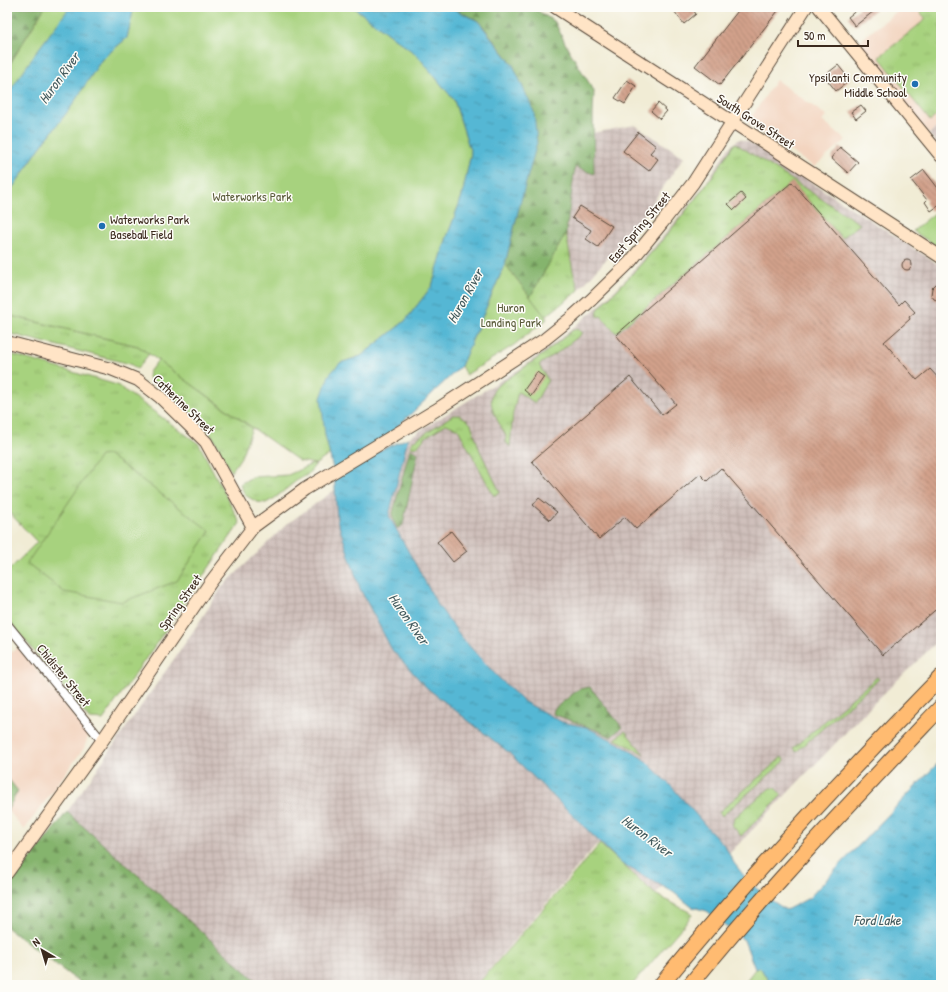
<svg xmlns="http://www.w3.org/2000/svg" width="948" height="992" viewBox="0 0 948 992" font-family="'Patrick Hand',sans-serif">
<defs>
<pattern id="industrial-grid" width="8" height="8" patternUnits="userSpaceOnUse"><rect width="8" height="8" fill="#cfc0bb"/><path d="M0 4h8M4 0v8" fill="none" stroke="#b3a5a0"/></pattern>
<pattern id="grass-tufts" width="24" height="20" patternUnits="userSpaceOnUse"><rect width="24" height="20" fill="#a7d27e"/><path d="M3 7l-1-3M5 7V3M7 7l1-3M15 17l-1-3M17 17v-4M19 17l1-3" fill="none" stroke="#91b46c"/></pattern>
<pattern id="forest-firs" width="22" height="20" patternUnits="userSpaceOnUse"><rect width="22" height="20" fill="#85b46d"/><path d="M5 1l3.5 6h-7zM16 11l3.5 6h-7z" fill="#6e9359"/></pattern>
<pattern id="water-ripples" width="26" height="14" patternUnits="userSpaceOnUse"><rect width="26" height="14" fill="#55b7d4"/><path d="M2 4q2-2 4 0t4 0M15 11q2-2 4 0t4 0" fill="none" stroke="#4895ab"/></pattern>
<pattern id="building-back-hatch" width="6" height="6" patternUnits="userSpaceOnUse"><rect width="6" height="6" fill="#d2a18b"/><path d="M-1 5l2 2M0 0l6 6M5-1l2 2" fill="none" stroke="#ac8371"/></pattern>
</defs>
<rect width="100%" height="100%" fill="#fdfcf7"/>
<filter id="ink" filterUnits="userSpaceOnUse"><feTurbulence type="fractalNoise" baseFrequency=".025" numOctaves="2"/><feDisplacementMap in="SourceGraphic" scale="8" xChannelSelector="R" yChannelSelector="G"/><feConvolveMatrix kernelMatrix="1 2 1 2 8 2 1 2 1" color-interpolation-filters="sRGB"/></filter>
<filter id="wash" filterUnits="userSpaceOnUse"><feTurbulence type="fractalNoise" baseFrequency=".012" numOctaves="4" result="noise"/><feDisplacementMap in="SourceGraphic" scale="16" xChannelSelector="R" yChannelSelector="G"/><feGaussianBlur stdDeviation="0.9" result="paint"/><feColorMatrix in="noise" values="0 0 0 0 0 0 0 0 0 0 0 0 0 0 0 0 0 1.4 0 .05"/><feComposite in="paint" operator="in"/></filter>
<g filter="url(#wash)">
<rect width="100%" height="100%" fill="#f1ecd5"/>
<g fill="#f3d4bf">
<path d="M901 7H941V124L929 134 856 44 901 8Z"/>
<path d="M776 80 827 116 822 121 846 140 814 167 749 124 750 119Z"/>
<path d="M18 647 83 727 88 737 84 748 24 830 7 809V656Z"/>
</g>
<g fill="url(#industrial-grid)">
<path d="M941 124V149L929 134Z"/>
<path d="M635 125 684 157 639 222 579 290 573 271 566 233 575 166 594 174 593 133Z"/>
<path d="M740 139 749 142 941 266V638L877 700 729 854 688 863 655 894 597 844 476 985H261L67 812 188 639 222 587 287 524 408 438 524 366 566 334 600 305 624 281 660 240 704 186 727 150 735 142Z"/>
</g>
<g fill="url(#grass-tufts)" stroke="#717e4e">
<path d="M916 7H941V112L930 121 879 57 926 19Z"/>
<path d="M735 143 860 224 842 238 792 182 616 333 601 316 598 317 597 312 600 307C636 271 671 232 702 190 714 175 724 159 735 143Z"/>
<path d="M566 233 573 271 579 290 545 317 530 297Z"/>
<path d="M7 315 138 346 149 354 137 369 130 364 7 333Z"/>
<path d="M577 329 583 333 560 351 539 365 548 380 535 403 518 392 513 413 510 447 505 441 506 436C498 420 483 402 497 386L541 356 573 330Z"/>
<path d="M7 353 117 385 199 444 240 523 103 720 89 719 7 618V572L37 542 7 510Z"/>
<path d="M158 360 252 428 241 457 231 472 214 439 201 423 148 377 149 372Z"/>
<path d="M453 415H459L466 419 471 424 480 451 500 492 494 496 458 429 446 424 426 437 416 448 410 447 412 442Z"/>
<path d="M312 464H316L307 475 296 481 275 498 266 503 257 502 245 495 240 484 252 477 288 475Z"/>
<path d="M877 677 879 679 796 752 793 748Z"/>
<path d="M625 731 644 754 615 739Z"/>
<path d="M782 757 785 761 722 816 719 812Z"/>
<path d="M770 788H775L782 795 741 836 732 825 735 817Z"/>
<path d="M600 844 655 894 693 914 632 985H477Z"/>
</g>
<g fill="url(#forest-firs)" stroke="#606f46">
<path d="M7 7H45L7 68Z"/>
<path d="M450 7H532L555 22 567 47 594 91 593 114 594 174 575 167 566 233 530 297 505 264 520 204 513 65 479 21Z"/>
<path d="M410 449 418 453 403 525 399 528H397L392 516Z"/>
<path d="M590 687 622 727 611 737 599 731 553 714 554 709 579 689Z"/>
<path d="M7 777 18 791 7 811Z"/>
<path d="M67 812 261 985H83L7 928V889Z"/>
</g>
<g fill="#a7d27e" stroke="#717e4e">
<path d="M45 7H70L7 96V69Z"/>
<path d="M134 7H353L417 55 454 100 471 153 462 196 447 237 432 286 405 321 361 356 340 363 325 435 330 454 316 464 299 461 138 346 7 315V196L39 149 71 107 102 59 127 38Z"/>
<path d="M941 208V249L913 231Z"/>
<path d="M505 264 547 319 514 345 466 375 461 366Z"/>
<path d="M109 455 210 531 177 581 122 602 64 592 27 563 100 456Z"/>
<path d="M760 967 771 985H743L755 969Z"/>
</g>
<g fill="url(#water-ripples)" stroke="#487079">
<path d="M70 7H134L127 38 102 59 71 107 39 149 7 196V95L37 51Z"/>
<path d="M353 7H450L478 21 513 65 534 112 537 143 520 204 505 264 461 366 367 456 408 438 389 516 438 605 463 639 497 676 523 701 562 722 586 727 618 743 645 760 673 788 706 826 725 846 734 863 748 881 765 896 786 910 809 898 839 866 941 760V985H771L760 967 755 969 744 940 707 911 692 907 673 892 622 864 508 752 427 688 392 650 360 589 337 520 334 473 325 435 321 398 329 375 340 363 361 356 405 321 432 286 447 237 462 196 471 153 454 100 417 55Z"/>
</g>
<g id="blocks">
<g fill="url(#building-back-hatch)">
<path d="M671 7H691L696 14 684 24Z"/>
<path d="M741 7H781L720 85 695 66Z"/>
<path d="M861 7H879L855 26 848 17Z"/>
<path d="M838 65 850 80 836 91 824 76Z"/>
<path d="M627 80 636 86 625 104 615 98Z"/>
<path d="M658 103 667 111 660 119 651 111Z"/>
<path d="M861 105 866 111 856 119 851 112Z"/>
<path d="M638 132 656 146 650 153 658 159 649 171 623 151Z"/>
<path d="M840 147 858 162 848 173 831 158Z"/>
<path d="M924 170 941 192V204L931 211 925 202 927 200 911 180Z"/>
<path d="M792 182 899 305 904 300 915 312 909 317 910 319 884 342 917 380 930 369 941 381V605L883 655 721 468 707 481 700 474 636 529 625 517 599 539 532 461 630 377 662 415 676 404 616 335Z"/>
<path d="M741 193 746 199 734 210 728 204Z"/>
<path d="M580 206 612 226 598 247 586 239 591 230 572 218Z"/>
<circle cx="907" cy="265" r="5"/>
<path d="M936 284H941V302L934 299 931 295 932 288Z"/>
<path d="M537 372 544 377 531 396 524 390Z"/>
<path d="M539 498 557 512 550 520 533 505Z"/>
<path d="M451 531 467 551 453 562 437 542Z"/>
</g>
</g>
</g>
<g filter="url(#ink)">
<use href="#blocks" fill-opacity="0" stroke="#564739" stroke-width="1"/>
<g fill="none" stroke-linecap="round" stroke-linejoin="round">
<g stroke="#564739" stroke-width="10">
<path id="street" d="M7 624 102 741"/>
</g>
<g stroke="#564739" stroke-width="14">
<g id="secondary">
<path d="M555 7 941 257"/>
<path d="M819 7 941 156"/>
<path d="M7 342 111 369 138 380 160 397 206 442 253 527"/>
<path d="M7 873 102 741 210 583 253 527 305 489 436 410 545 339 570 319 591 300 630 262 662 223 693 183 806 7"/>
</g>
</g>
<g stroke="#564739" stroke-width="17">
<g id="highway">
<path d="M661 985C749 877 844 776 941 677"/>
<path d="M690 985C769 888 855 798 941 707"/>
</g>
</g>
<use href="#street" stroke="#fff" stroke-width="8"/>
<use href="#secondary" stroke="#ffe4c6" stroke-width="12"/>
<use href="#highway" stroke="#ffbb71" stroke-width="15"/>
</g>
</g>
<g fill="#1f6fb2" stroke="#fdfcf7" stroke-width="1.5">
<circle cx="915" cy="84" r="4"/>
<circle cx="102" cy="226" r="4"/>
</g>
<g text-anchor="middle" stroke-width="3" stroke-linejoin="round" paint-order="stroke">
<g font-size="13" fill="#3b2a1e" stroke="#fdfcf7" text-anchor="end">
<text x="907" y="82">Ypsilanti Community<tspan x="907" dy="15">Middle School</tspan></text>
<text x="110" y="224" text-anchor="start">Waterworks Park<tspan x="110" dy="15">Baseball Field</tspan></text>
</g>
<g font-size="13" fill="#3b2a1e" stroke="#fdfcf7">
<text transform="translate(756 121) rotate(33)" y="5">South Grove Street</text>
<text transform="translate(639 227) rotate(-50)" y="5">East Spring Street</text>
<text transform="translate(184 404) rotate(44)" y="5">Catherine Street</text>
<text transform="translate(180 602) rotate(-55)" y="5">Spring Street</text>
<text transform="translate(64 675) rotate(51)" y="5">Chidister Street</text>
</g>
<g font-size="13" fill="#5b5c3b" stroke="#fdfcf7">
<text x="252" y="201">Waterworks Park</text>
<text x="511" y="312">Huron<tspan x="511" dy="15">Landing Park</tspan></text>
</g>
<g font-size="14" font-style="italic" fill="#445b5e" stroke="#fdfcf7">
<text transform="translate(59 78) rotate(-54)" y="5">Huron River</text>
<text transform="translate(465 296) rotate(-61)" y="5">Huron River</text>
<text transform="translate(409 619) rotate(55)" y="5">Huron River</text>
<text transform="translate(647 836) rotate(37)" y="5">Huron River</text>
<text x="877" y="925">Ford Lake</text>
</g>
</g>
<rect width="948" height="992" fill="none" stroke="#fdfcf7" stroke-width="24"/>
<g transform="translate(42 950) rotate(322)" stroke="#fdfcf7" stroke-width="3" paint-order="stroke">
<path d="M0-3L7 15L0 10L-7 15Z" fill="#3b2a1e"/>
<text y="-6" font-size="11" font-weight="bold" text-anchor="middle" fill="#3b2a1e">N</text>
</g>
<path d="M798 40v6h70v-6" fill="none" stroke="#3b2a1e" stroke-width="2"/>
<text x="804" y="40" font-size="12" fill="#3b2a1e" stroke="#fdfcf7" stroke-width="3" paint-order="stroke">50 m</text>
</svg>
